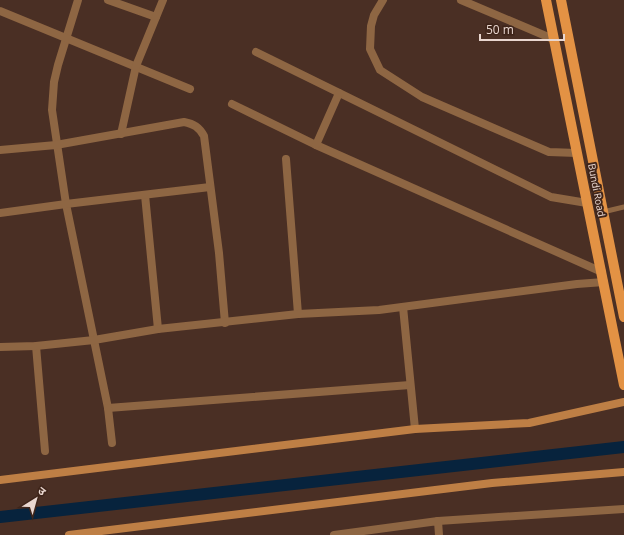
<svg xmlns="http://www.w3.org/2000/svg" width="624" height="535" viewBox="0 0 624 535" font-family="'Open Sans','Noto Sans Devanagari',sans-serif">
<rect width="100%" height="100%" fill="#4a2f24"/>
<g fill="none" stroke-linecap="round" stroke-linejoin="round">
<path stroke="#07233d" stroke-width="12" d="M0 517 624 447"/>
<path stroke="#8e6643" stroke-width="5" d="M603 212 624 207"/>
<g stroke="#8e6643" stroke-width="8">
<path d="M78 0 58 65 54 82 52 110 66 204 108 408 410 385"/>
<path d="M108 0 156 17"/>
<path d="M383 0 374 15 371 26 370 49 380 70 422 97 549 152 577 153"/>
<path d="M461 0 553 39"/>
<path d="M0 11 190 89"/>
<path d="M256 52 551 197 587 203"/>
<path d="M232 104 316 145 602 272"/>
<path d="M121 134 136 66 163 0"/>
<path d="M316 145 339 93"/>
<path d="M0 150 56 145 184 122C194 124 199 127 204 136L219 253 225 323"/>
<path d="M286 159 298 314"/>
<path d="M145 195 158 329"/>
<path d="M0 213 66 204 210 187"/>
<path d="M403 307 415 429"/>
<path d="M36 346 45 451"/>
<path d="M0 347 36 346 94 340 158 329 298 314 379 310 577 284 604 282"/>
<path d="M108 408 112 443"/>
<path d="M438 521 624 509"/>
<path d="M334 535 438 521 439 535"/>
</g>
<g stroke="#be7f45" stroke-width="8">
<path d="M0 480 415 429 529 423 624 402"/>
<path d="M69 535 492 483 624 472"/>
</g>
<g stroke="#e39244" stroke-width="10">
<path d="M546 0 624 385"/>
<path d="M561 0 624 317"/>
</g>
</g>
<g text-anchor="middle" stroke-width="4" stroke-linejoin="round" paint-order="stroke">
<g font-size="10" fill="#e9d7d0" stroke="#3f251a">
<text transform="translate(597 190) rotate(79)" y="4">Bundi Road</text>
</g>
</g>
<g transform="translate(36 499) rotate(37)" stroke="#3f251a" stroke-width="3" paint-order="stroke">
<path d="M0-3L7 15L0 10L-7 15Z" fill="#e9d7d0"/>
<text y="-6" font-size="11" font-weight="bold" text-anchor="middle" fill="#e9d7d0">उ</text>
</g>
<path d="M480 34v6h84v-6" fill="none" stroke="#e9d7d0" stroke-width="2"/>
<text x="486" y="34" font-size="12" fill="#e9d7d0" stroke="#3f251a" stroke-width="3" paint-order="stroke">50 m</text>
</svg>
